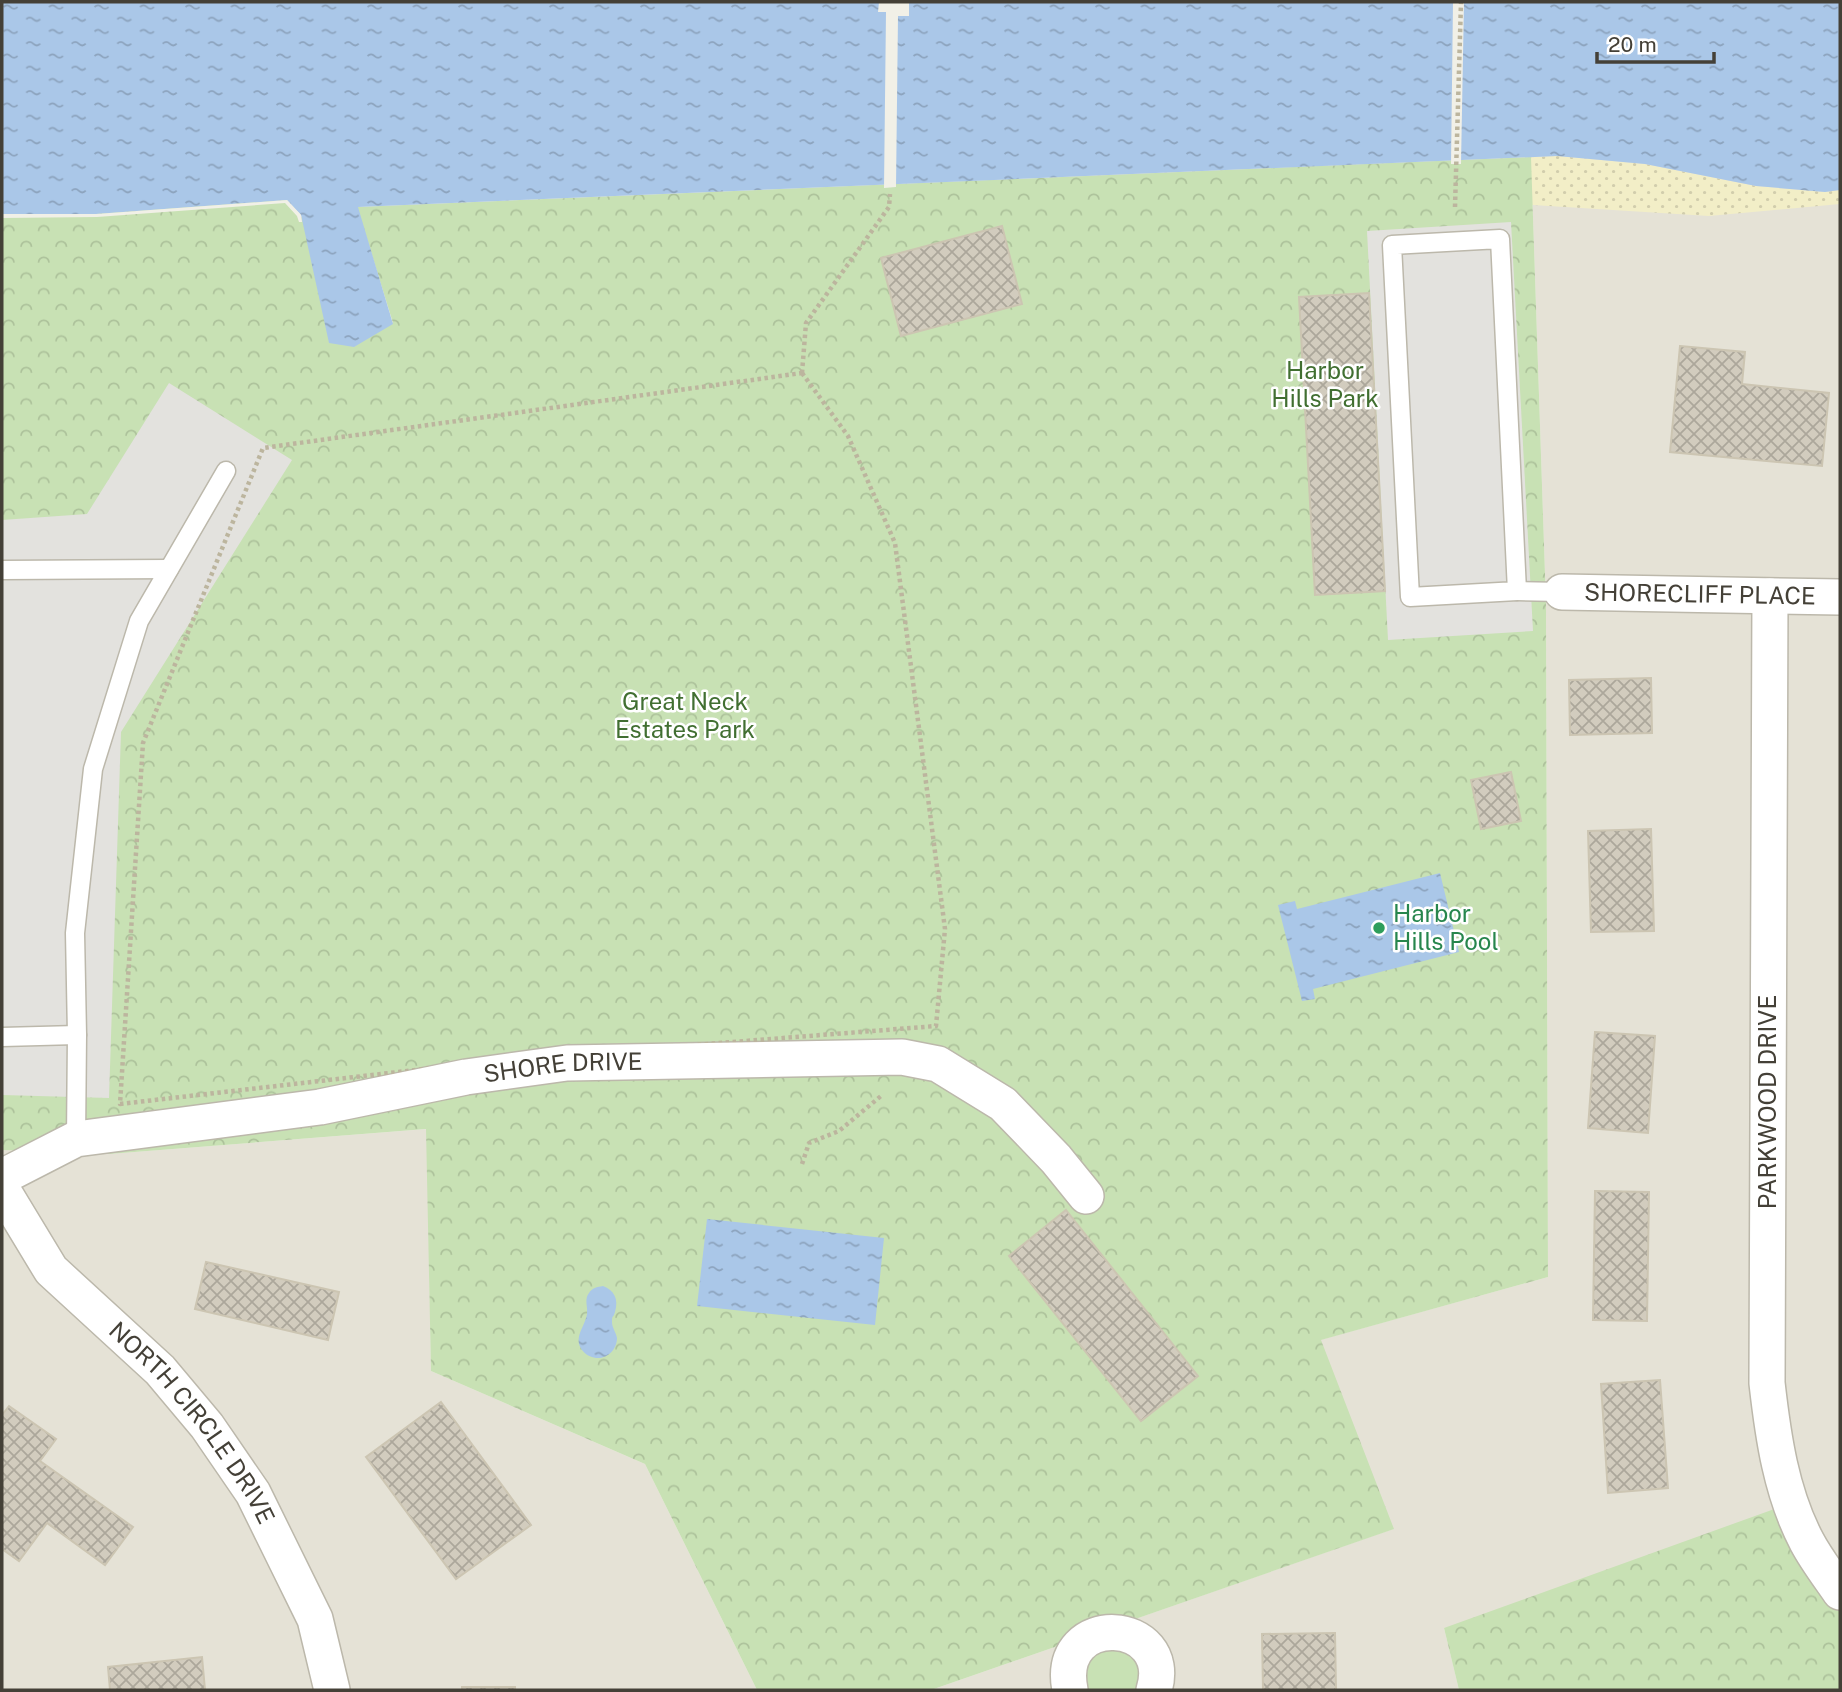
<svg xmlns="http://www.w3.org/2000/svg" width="1842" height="1692" viewBox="0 0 1842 1692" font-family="'Public Sans',sans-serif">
<defs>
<pattern id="sand-dots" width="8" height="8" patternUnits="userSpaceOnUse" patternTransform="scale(1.75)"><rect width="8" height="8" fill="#f2eec7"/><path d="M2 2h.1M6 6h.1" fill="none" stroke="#d1cdac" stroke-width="1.8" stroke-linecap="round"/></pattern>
<pattern id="park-crowns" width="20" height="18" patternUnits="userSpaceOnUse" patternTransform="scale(1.75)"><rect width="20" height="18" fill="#c8e1b4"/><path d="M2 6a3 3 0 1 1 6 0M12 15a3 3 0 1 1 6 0" fill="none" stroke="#adc29b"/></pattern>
<pattern id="water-ripples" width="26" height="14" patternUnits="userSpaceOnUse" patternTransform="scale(1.75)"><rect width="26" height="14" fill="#aac7e8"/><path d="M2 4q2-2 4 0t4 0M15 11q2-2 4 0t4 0" fill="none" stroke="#8ca3bd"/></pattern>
<pattern id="building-cross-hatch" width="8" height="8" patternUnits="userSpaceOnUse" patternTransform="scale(1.75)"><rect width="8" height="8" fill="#d2ccbe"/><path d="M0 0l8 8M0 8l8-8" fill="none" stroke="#aca79b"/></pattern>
</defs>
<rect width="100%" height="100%" fill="#f1f0e7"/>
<g fill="#e5e2d6">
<path d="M1840 143V1592L1444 1628 1459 1690H931L1393 1529 1320 1340 1548 1277 1546 604 1531 157Z"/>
<path d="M427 1129 431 1371 645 1464 757 1690H2V1150L109 1154Z"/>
</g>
<path fill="#c8e1b4" d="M1091 1647H1137L1147 1690H1079Z"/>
<path fill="url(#sand-dots)" d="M1557 156 1645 164 1756 186 1825 192 1840 190V204L1709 216 1533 205 1466 197 1054 177Z"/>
<g fill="url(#park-crowns)">
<path d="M1531 157 1546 604 1548 1277 1321 1340 1394 1529 931 1690H757L645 1464 431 1371 426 1129 109 1154 2 1150V214L287 200 393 323 357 207Z"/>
<path d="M1791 1503 1840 1592V1690H1459L1444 1628Z"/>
</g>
<g fill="#e3e2de">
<path d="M1511 222 1533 631 1388 640 1367 231Z"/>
<path d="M169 383 292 460 121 732 109 1098 2 1095V520L87 514Z"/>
</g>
<g fill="url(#water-ripples)">
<path d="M2 2H1840V190L1825 192 1756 186 1645 164 1557 156 358 207 393 324 354 347 329 343 301 215 287 200 96 214H2Z"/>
<path d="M1440 873 1459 952 1313 989 1315 999 1302 1001 1278 905 1295 901 1297 909Z"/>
<path d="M707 1219 884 1238 875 1325 697 1306Z"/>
<path d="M603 1286C614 1290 619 1299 615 1312 613 1319 612 1314 612 1322 612 1328 616 1332 617 1338 617 1349 608 1359 596 1358 590 1357 586 1355 582 1350 573 1337 585 1327 587 1314 588 1307 584 1299 589 1293 592 1288 597 1287 603 1286Z"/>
</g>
<g fill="#f1f0e7">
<path d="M879 2H909V16H898L896 187 884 188 886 12H878Z"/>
<path d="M1453 2H1464L1461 164H1451Z"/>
<path d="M287 200 301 215 302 222H299L297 216 285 203 97 217 2 218V214H96Z"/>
</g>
<g fill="url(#building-cross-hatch)" stroke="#ccc5b2" stroke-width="2">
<path d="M1002 226 1022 304 901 336 881 258Z"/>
<path d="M1369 293 1385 591 1315 595 1299 297Z"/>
<path d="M1680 346 1745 352 1742 384 1829 393 1822 466 1670 452Z"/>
<path d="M1651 678 1652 733 1570 735 1569 680Z"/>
<path d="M1511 772 1521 821 1481 829 1471 780Z"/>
<path d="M1651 829 1654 931 1591 932 1588 831Z"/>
<path d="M1595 1032 1655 1036 1648 1133 1588 1128Z"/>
<path d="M1595 1191 1649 1192 1647 1321 1593 1320Z"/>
<path d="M1066 1210 1198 1376 1141 1421 1009 1256Z"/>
<path d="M206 1262 339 1292 328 1340 195 1309Z"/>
<path d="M1660 1380 1668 1488 1608 1493 1601 1384Z"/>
<path d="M441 1402 531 1525 456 1579 366 1457Z"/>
<path d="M9 1406 56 1439 40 1461 133 1527 105 1565 47 1523 19 1561 2 1549V1415Z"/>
<path d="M1335 1633 1336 1690H1263L1262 1634Z"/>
<path d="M202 1657 205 1690H110L108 1667Z"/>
<rect x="462" y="1687" width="53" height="3"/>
</g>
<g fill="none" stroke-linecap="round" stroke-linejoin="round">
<g stroke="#bcb8ab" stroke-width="21">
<g id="lane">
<path d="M1500 239 1517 591 1410 597 1392 245Z"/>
<path d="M2 570 169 569"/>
<path d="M1517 591 1562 592"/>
<path d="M2 1037 77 1035"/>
<path d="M76 1139 77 1035 75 933 93 769 139 621 226 471"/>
</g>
</g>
<g stroke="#bcb8ab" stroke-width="38">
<g id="street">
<path id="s1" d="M1562 592 1840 597"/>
<path d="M1770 596 1767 1383C1773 1436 1781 1493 1807 1542 1816 1559 1829 1576 1840 1592"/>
<path id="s2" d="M2 1177 76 1139 320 1107 466 1077 567 1063 902 1057 938 1064 1003 1104 1056 1159 1086 1196"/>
<path id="s3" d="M2 1189 51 1270 160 1370 207 1426 253 1493 315 1619 332 1690"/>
<path d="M1070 1690C1054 1609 1176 1618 1154 1690"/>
</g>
</g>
<g stroke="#bcb59e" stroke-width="4.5" stroke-dasharray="3.5 3.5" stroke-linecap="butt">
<path d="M1455 207 1461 2"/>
<path d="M802 373 848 436 895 543 945 929 936 1026 694 1045 598 1049 120 1104 143 743 263 448Z"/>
<path d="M802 373 806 323 889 207 890 194"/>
<path d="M802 1164 809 1143 839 1131 881 1096"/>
</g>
<use href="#lane" stroke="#fff" stroke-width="18"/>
<use href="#street" stroke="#fff" stroke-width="35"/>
</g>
<circle fill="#2e9e5b" stroke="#fff" stroke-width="2.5" cx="1379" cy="928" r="7"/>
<g text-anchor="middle" stroke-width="5" stroke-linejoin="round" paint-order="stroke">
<g font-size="24" fill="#416f31" stroke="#fff">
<text x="1325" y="379">Harbor<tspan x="1325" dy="28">Hills Park</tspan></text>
<text x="685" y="710">Great Neck<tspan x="685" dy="28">Estates Park</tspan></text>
</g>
<g font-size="24" fill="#444037" stroke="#fff">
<text dy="8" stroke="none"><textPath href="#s1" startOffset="138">SHORECLIFF PLACE</textPath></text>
<text dy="8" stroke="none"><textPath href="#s2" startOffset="576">SHORE DRIVE</textPath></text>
<text transform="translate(1768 1102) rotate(-90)" y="8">PARKWOOD DRIVE</text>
<text dy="8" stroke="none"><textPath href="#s3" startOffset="304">NORTH CIRCLE DRIVE</textPath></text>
</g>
<g font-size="24" fill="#27864d" stroke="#fff" text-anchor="start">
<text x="1393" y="922">Harbor<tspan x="1393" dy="28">Hills Pool</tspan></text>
</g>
</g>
<rect width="1842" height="1692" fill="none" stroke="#444037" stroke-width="7"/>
<path d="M1597 52v10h117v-10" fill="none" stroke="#444037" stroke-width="3.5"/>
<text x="1608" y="52" font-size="21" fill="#444037" stroke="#ffffff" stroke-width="5" paint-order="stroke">20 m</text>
</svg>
